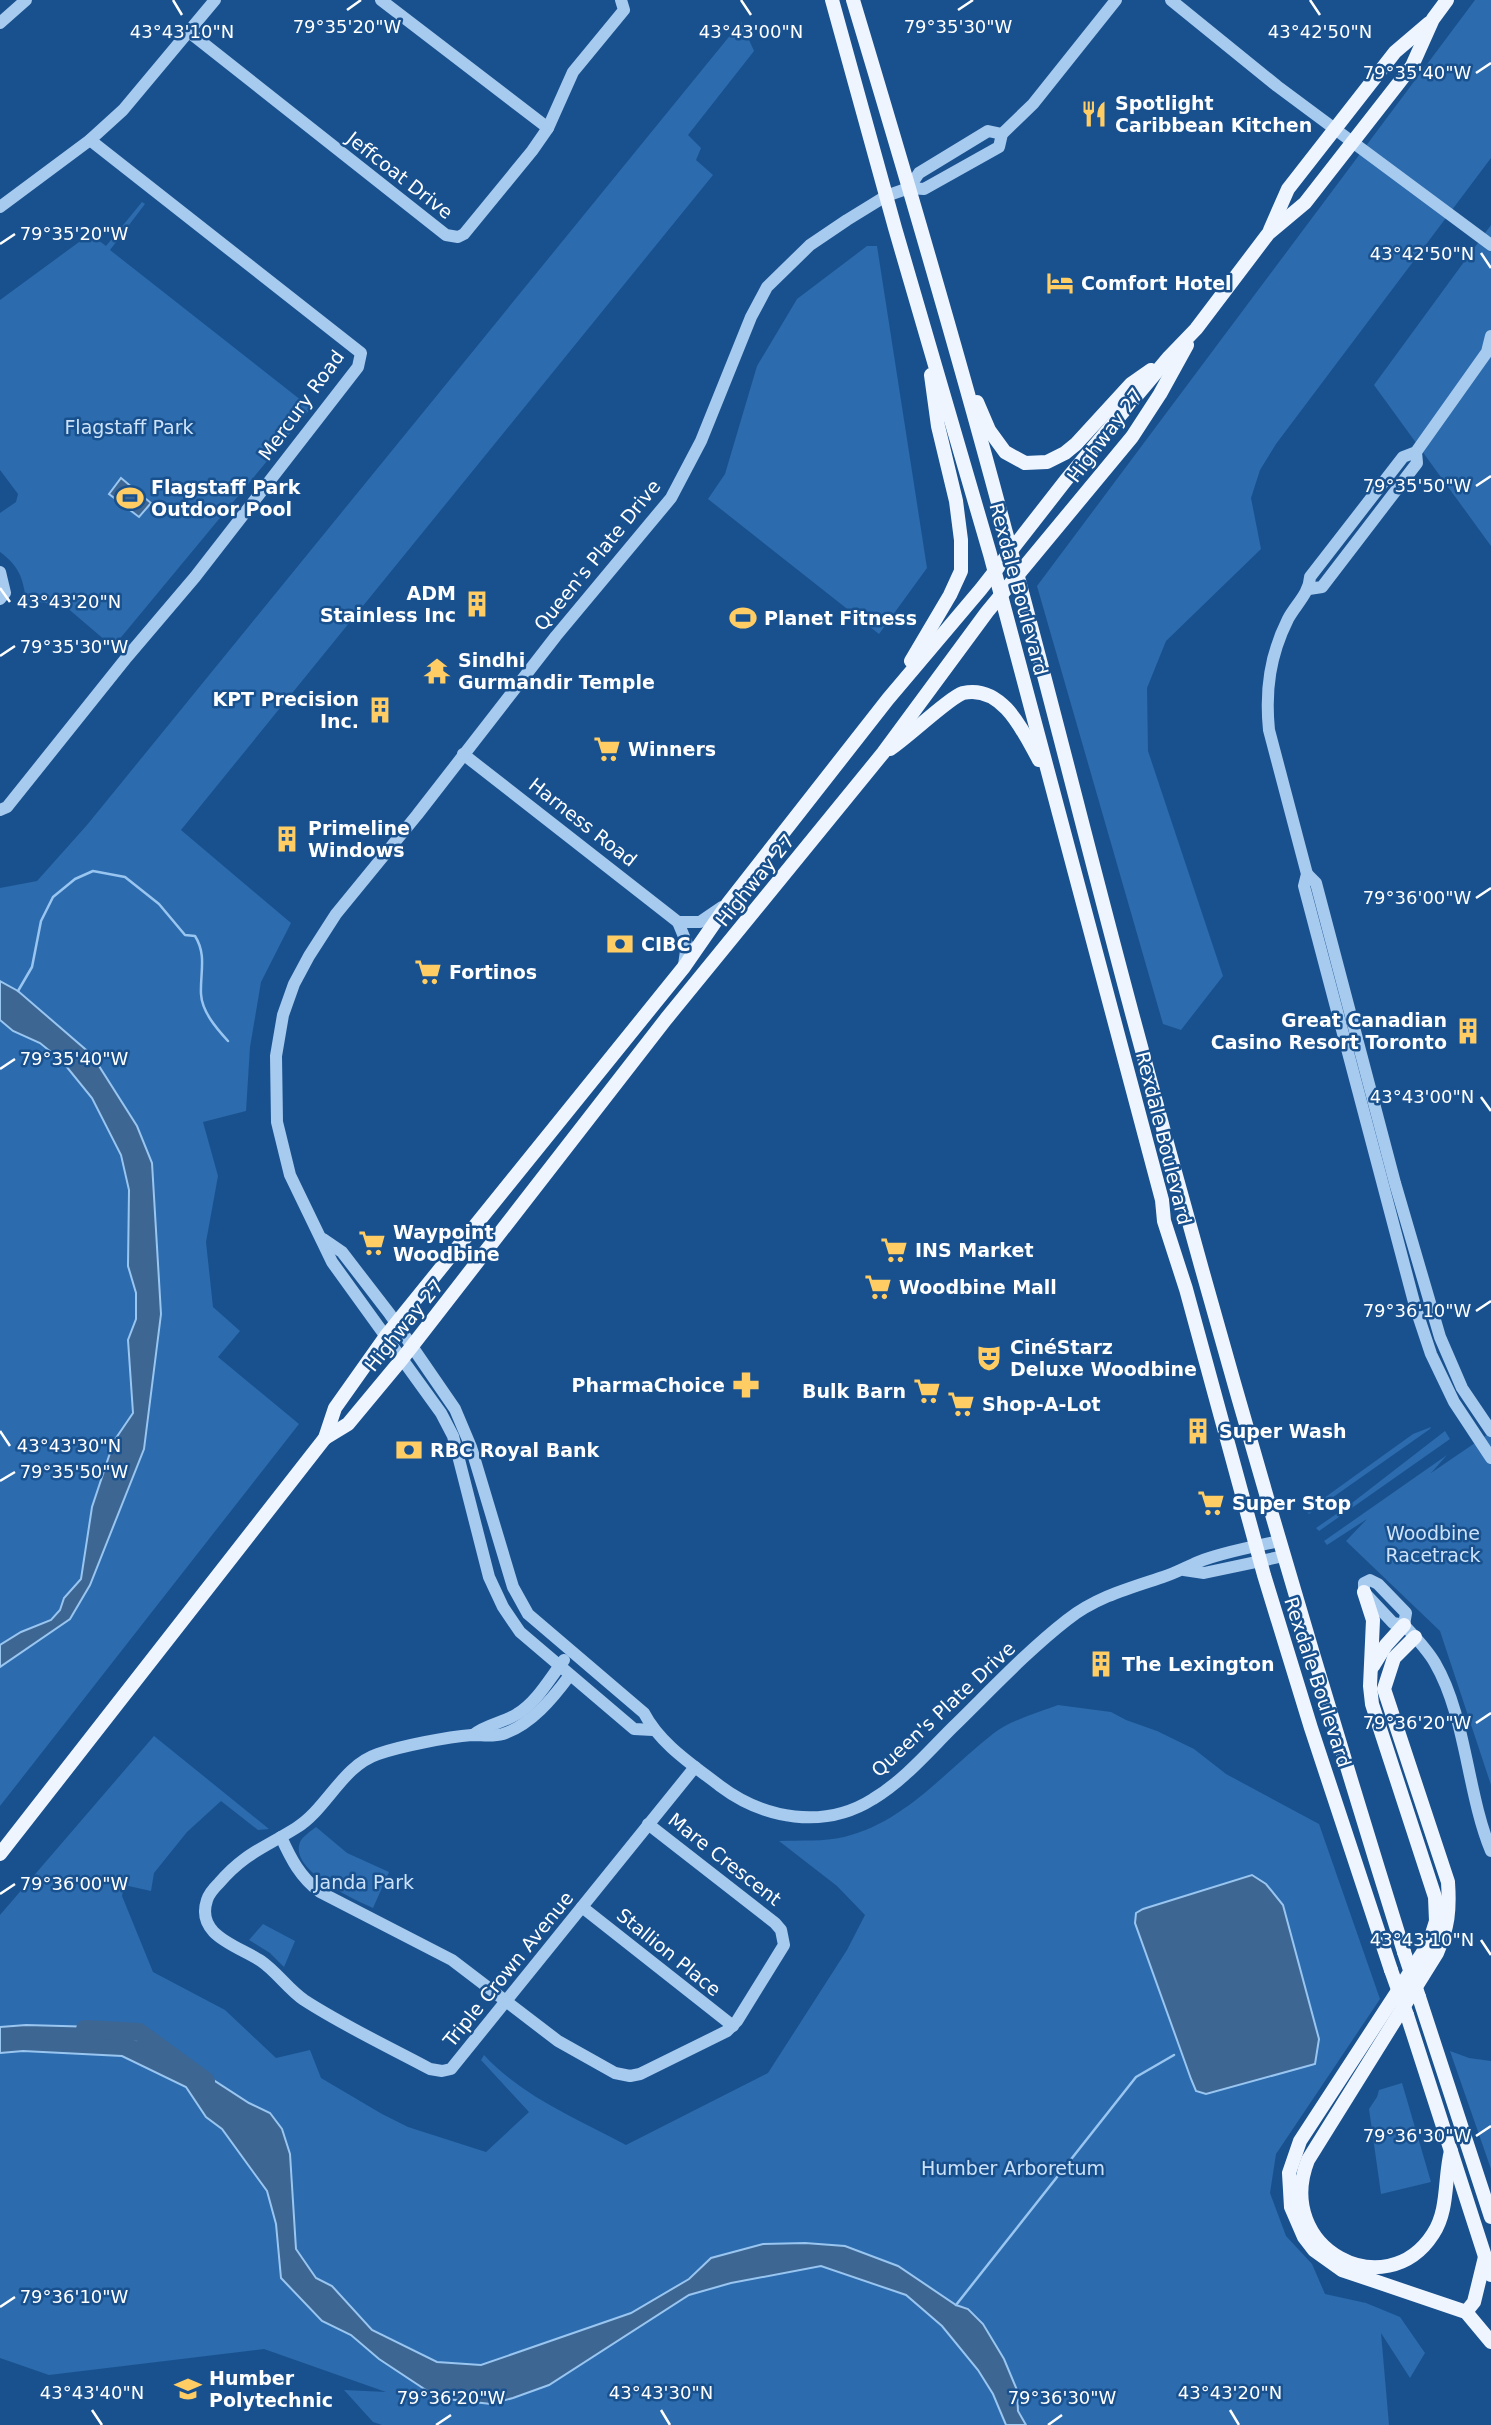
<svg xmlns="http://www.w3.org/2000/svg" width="1491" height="2425" font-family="'DejaVu Sans',sans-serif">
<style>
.green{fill:#2c6bad}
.water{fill:#3e6693;stroke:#99c5f1;stroke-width:2}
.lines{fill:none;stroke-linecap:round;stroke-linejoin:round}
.stream{stroke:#99c5f1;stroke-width:2.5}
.river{stroke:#3e6693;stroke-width:18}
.minor{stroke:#a7caef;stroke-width:12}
.major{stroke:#eef5ff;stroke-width:14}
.major-bridge{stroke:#eef5ff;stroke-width:14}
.ticks{fill:none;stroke:#fff;stroke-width:2.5}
.labels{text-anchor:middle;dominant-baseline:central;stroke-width:5;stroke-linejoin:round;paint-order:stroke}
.poi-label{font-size:19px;font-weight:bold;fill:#fff;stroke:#19518f;text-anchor:start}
.street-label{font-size:19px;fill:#fff;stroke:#19518f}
.park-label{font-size:19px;fill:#cde3fa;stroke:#19518f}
.ticks-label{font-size:18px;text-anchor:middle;fill:#fff;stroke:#19518f;stroke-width:5;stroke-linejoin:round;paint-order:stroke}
</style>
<rect width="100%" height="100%" fill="#19518f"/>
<g class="green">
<polygon points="1475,0 1491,0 1491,158 1276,444 1260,470 1251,498 1261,549 1166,641 1147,688 1148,751 1223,976 1181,1030 1163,1024 1037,586"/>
<polygon points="741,22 754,51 688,135 701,148 696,160 713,175 181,830 291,923 261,982 250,1047 246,1111 203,1122 218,1176 206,1242 213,1307 240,1331 218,1357 299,1424 0,1806 0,888 37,881 87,825"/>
<path d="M 142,202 L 145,204 L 110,250 L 311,408 L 113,647 L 65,606 L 26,600 C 23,578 19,566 0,552 L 0,513 L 16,502 L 18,494 L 0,470 L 0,300 L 90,234 L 106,246 Z"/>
<polygon points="1491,225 1491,546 1374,385"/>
<polygon points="867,246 877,246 927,568 879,634 708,499 725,474 757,366 797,299"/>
<polygon points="1431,1427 1430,1429 1309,1514 1306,1511 1413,1434"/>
<polygon points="1445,1431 1450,1439 1319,1531 1316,1528 1348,1506"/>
<polygon points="1491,1432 1491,1785 1440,1631 1346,1541 1367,1519 1327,1545 1324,1541 1447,1455 1431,1473"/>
<path d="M 1058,1705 L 1111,1712 L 1126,1720 L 1157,1731 L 1194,1749 L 1226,1774 L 1319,1824 L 1380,1999 L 1276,2154 L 1270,2193 L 1286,2236 L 1312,2264 L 1325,2294 L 1366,2303 L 1400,2317 L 1425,2353 L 1410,2378 L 1381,2333 L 1389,2425 L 382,2425 L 373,2422 L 344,2390 L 386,2392 L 264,2349 L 49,2375 L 0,2358 L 0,1915 L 154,1736 L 269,1829 L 258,1830 L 221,1801 L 187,1832 L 154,1873 L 151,1891 L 124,1885 L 122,1896 L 153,1972 L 225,2010 L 276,2058 L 310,2050 L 321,2078 L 382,2114 L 408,2127 L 486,2152 L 529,2112 L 481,2060 L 484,2055 C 523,2097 576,2118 626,2145 L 768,2073 L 847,1950 L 865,1915 L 837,1886 L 779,1841 C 800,1840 824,1842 844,1837 C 906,1822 946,1770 994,1733 C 1009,1721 1039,1712 1058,1705 Z"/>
<path d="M 316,1827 L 347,1853 L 389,1872 L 373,1908 C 354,1899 289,1871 300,1842 C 303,1836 310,1832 316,1827 Z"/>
<polygon points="263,1924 295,1941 284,1967 270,1953 249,1940"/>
<polygon points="1450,2051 1469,2058 1491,2061 1491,2169"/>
<polygon points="1402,2083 1431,2182 1381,2194 1369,2109 1377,2097 1379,2090"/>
</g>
<g class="water">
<polygon points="121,478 151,503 139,517 109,494"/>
<polygon points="0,981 18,991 92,1055 137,1126 152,1163 161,1314 144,1449 90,1585 70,1619 0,1667 0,1645 21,1632 51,1620 60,1610 64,1598 81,1579 92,1507 114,1441 133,1413 128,1340 136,1319 136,1293 128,1266 129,1190 121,1155 92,1098 62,1061 40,1043 13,1031 0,1020"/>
<polygon points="1252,1875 1266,1884 1283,1905 1319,2039 1315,2064 1206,2094 1196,2091 1191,2079 1135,1923 1136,1913 1143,1909"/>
<polygon points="26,2025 98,2027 166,2050 186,2066 204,2074 249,2103 270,2113 282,2129 290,2154 296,2249 316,2278 332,2286 372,2330 437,2362 481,2365 631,2313 689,2279 711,2258 763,2244 805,2243 845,2246 898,2266 956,2305 968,2309 983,2324 1004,2359 1017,2390 1018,2411 1026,2425 1006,2425 993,2394 978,2370 942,2326 906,2295 821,2266 731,2283 689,2295 549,2385 513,2398 491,2404 438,2398 379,2359 351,2335 322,2321 281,2278 276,2224 267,2191 222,2129 206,2117 186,2087 122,2056 23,2051 0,2053 0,2027"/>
</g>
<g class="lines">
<g class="stream">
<path d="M 18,991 L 32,967 L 41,921 L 53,897 L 75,879 L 93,871 L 125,877 L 159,904 L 185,935 L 195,936 C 207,955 200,973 201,994 C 202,1012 217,1029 228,1041"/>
<polyline points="956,2305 1136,2077 1174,2055"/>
</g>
<polyline class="river" points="85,2029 139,2032 206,2081"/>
<g class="minor">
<polyline points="381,0 548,128"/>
<polyline points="1171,0 1277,86 1491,245"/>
<polyline points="0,23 26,0"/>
<polyline points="189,32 446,235 458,237 464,234 532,151 548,128 573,72 624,10 621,0"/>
<polyline points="909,188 919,173 988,131 1002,134"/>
<polyline points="0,207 90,140 123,110 215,0"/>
<path d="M 1491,336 L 1487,352 L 1416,452 L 1403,457 L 1310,577 C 1309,594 1296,604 1288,619 C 1270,655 1265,690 1269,730 L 1307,874 L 1304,886 L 1415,1306 L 1431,1354 L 1454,1402 L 1491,1458"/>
<polyline points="0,572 5,593 0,599"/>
<polyline points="1309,589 1322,587 1417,463 1416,452"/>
<polyline points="463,754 678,922 700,922 722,907"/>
<polyline points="0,810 7,807 127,657 195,577 358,367 361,353 90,140"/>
<polyline points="1307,874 1316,883 1395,1183 1440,1337 1462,1388 1491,1431"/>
<polyline points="678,922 687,944 684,965"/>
<path d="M 323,1239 L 342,1252 L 389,1313 L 455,1409 L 471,1447 L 513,1587 L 528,1614 L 644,1713 C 660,1744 693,1765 720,1786 C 764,1819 824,1830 873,1799 C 903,1781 927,1753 952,1728 C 989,1692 1026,1652 1067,1620 C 1096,1597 1130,1588 1163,1577 C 1176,1573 1186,1567 1198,1562 C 1223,1552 1253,1547 1280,1541"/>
<polyline points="1184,1570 1204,1573 1284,1556"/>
<path d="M 1404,1625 L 1406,1613 L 1378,1584 L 1370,1580 L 1364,1583 L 1364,1592 L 1393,1623 L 1404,1625 C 1415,1637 1427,1649 1435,1663 C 1466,1716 1467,1793 1491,1851"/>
<path d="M 570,1675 C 553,1698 531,1725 503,1734 C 492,1737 483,1735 472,1735 C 447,1737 401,1746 378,1754 C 342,1766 327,1809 296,1828 C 264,1848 245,1853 219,1883 C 214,1888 209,1893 207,1900 C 195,1936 239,1946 261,1961 C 277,1972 288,1989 304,2000 C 344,2026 389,2047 430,2069 L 442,2071 L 451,2069 L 695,1767"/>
<polyline points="653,1730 634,1729 520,1632 503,1607 489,1577 453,1436 441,1413 332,1262 290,1175 277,1122 276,1056 283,1015 294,984 309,956 336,914 417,815 556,636 671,498 701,441 751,317 767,287 810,245 847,220 886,196 909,188 924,189 999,147 1002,134 1033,104 1116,0"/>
<path d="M 473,1735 C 486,1724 503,1723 517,1714 C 537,1702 550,1678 564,1660"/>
<path d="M 281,1837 C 291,1859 300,1877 320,1892 L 452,1960 L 558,2041 L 615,2073 L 630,2076 L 640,2074 L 727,2031 L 737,2021 L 784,1945 L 781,1930 L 775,1923 L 648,1824"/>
<polyline points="582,1907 733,2026"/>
</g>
<g class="major">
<polyline points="832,0 895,228 990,554 1162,1200 1164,1221 1186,1289 1264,1575 1311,1728 1391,1970"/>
<path d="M 853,0 C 906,176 958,352 1005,529 C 1048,686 1087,845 1129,1002 C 1214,1321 1306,1638 1404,1952"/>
<polyline points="1270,230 1288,189 1395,52 1429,23"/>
<polyline points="977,402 989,430 1005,452 1025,463 1047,462 1065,453 1076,444 1131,384 1151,370"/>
<polyline points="911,661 950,595 961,571 961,540 956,501 938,426 931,375"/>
<path d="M 890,749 C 907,738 950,697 963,693 C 1003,684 1024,733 1039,760"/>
<polyline points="325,1438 348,1424 402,1359 666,1019 883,753 987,612 1132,437 1160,394 1187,345"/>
<polyline points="1364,1592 1373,1620 1370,1686 1372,1704 1435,1897 1436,1921 1429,1943 1300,2141 1289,2173 1291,2207 1304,2237 1314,2250 1342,2270 1466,2312 1491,2342"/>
<path d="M 1415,1637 L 1394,1658 L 1384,1689 L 1448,1882 C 1450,1911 1448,1927 1437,1953 L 1308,2160 C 1273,2249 1386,2307 1433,2234 C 1449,2210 1444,2178 1451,2151"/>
<polyline points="1373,1666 1386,1645 1404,1625"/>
<polyline points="0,1854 325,1438 335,1408 386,1336 684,967 729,902 888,699 981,589 1066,480 1169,357 1196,329 1268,234 1305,203 1412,66 1433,19 1447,0"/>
<polyline points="1419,1997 1491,2217"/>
<polyline points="1407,2015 1491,2275"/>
<polyline points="1466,2312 1474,2302 1485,2257"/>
</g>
<g class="major-bridge">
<polyline points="1404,1952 1419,1997"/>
<polyline points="1391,1970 1407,2015"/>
</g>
</g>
<path class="ticks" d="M 173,0 L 182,15M 741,0 L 751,15M 1310,0 L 1320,15M 347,10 L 361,0M 958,10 L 973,0M 1476,73 L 1491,63M 0,244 L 15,234M 1481,253 L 1491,268M 1476,486 L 1491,476M 0,588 L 10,602M 0,656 L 15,646M 1476,898 L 1491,888M 0,1069 L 15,1059M 1481,1097 L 1491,1111M 1476,1311 L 1491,1301M 0,1431 L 10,1446M 0,1481 L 15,1472M 1476,1723 L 1491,1713M 0,1894 L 15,1884M 1481,1940 L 1491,1955M 1476,2136 L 1491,2126M 0,2307 L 15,2297M 92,2410 L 102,2425M 661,2410 L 670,2425M 1230,2410 L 1239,2425M 436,2425 L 451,2415M 1048,2425 L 1062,2415"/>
<defs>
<g id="restaurant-bare" transform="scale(2.1)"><path d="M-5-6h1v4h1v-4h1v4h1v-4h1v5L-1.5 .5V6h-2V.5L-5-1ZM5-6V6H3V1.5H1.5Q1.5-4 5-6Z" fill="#ffcd64" stroke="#19518f" stroke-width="2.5" paint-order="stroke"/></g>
<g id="hotel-bare" transform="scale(2.1)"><path d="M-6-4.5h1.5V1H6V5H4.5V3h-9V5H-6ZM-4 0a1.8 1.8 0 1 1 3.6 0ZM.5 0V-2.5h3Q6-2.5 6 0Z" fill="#ffcd64" stroke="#19518f" stroke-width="2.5" paint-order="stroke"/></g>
<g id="stadium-bare" transform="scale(2.1)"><path d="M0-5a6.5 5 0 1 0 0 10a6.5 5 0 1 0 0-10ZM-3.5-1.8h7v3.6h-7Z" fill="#ffcd64" stroke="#19518f" stroke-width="2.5" paint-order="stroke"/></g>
<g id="building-bare" transform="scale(2.1)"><path d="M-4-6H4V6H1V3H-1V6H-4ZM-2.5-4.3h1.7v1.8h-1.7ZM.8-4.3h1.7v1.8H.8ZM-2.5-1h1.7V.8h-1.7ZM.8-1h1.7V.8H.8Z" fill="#ffcd64" stroke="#19518f" stroke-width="2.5" paint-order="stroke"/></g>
<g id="temple-bare" transform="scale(2.1)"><path d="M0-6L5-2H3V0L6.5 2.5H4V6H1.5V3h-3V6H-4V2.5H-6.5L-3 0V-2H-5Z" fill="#ffcd64" stroke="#19518f" stroke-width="2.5" paint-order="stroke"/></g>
<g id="supermarket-bare" transform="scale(2.1)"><path d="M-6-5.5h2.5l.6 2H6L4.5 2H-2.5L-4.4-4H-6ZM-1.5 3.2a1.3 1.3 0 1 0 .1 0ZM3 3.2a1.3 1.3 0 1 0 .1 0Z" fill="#ffcd64" stroke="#19518f" stroke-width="2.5" paint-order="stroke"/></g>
<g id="bank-bare" transform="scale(2.1)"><path d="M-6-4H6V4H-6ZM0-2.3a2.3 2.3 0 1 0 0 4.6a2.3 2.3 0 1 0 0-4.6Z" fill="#ffcd64" stroke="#19518f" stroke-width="2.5" paint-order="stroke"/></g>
<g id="theatre-bare" transform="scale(2.1)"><path d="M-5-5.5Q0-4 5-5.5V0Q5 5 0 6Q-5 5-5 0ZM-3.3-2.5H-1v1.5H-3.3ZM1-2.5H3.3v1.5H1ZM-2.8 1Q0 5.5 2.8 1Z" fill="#ffcd64" stroke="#19518f" stroke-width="2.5" paint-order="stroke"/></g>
<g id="pharmacy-bare" transform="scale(2.1)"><path d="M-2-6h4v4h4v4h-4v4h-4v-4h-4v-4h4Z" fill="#ffcd64" stroke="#19518f" stroke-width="2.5" paint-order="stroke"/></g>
<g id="university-bare" transform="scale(2.1)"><path d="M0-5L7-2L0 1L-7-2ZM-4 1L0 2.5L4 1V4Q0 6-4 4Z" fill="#ffcd64" stroke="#19518f" stroke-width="2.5" paint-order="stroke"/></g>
</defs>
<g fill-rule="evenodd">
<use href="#restaurant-bare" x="1094" y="114"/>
<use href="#hotel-bare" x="1060" y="283"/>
<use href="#stadium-bare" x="130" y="498"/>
<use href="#building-bare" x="477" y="604"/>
<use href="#stadium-bare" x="743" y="618"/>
<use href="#temple-bare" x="437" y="671"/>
<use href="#building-bare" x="380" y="710"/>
<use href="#supermarket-bare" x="607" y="749"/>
<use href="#building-bare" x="287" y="839"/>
<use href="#bank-bare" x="620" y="944"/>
<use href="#supermarket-bare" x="428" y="972"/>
<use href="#building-bare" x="1468" y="1031"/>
<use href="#supermarket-bare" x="372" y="1243"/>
<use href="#supermarket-bare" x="894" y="1250"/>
<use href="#supermarket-bare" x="878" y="1287"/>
<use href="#theatre-bare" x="989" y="1358"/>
<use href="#pharmacy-bare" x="746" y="1385"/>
<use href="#supermarket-bare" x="927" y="1391"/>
<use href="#supermarket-bare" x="961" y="1404"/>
<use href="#building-bare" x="1198" y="1431"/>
<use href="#bank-bare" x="409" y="1450"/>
<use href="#supermarket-bare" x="1211" y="1503"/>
<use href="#building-bare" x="1101" y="1664"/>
<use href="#university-bare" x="188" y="2389"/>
</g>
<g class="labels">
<g class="poi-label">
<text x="1115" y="103">Spotlight<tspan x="1115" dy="22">Caribbean Kitchen</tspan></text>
<text x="1081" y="283">Comfort Hotel</text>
<text x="151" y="487">Flagstaff Park<tspan x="151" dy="22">Outdoor Pool</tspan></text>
<text x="456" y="593" text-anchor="end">ADM<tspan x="456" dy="22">Stainless Inc</tspan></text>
<text x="764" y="618">Planet Fitness</text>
<text x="458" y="660">Sindhi<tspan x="458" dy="22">Gurmandir Temple</tspan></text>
<text x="359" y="699" text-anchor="end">KPT Precision<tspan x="359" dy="22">Inc.</tspan></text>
<text x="628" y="749">Winners</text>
<text x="308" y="828">Primeline<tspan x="308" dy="22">Windows</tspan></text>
<text x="641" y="944">CIBC</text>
<text x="449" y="972">Fortinos</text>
<text x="1447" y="1020" text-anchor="end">Great Canadian<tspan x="1447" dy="22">Casino Resort Toronto</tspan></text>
<text x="393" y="1232">Waypoint<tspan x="393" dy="22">Woodbine</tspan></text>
<text x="915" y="1250">INS Market</text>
<text x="899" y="1287">Woodbine Mall</text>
<text x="1010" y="1347">CinéStarz<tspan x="1010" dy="22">Deluxe Woodbine</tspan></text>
<text x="725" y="1385" text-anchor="end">PharmaChoice</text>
<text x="906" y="1391" text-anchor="end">Bulk Barn</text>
<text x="982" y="1404">Shop-A-Lot</text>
<text x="1219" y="1431">Super Wash</text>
<text x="430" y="1450">RBC Royal Bank</text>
<text x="1232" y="1503">Super Stop</text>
<text x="1122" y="1664">The Lexington</text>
<text x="209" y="2378">Humber<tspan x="209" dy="22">Polytechnic</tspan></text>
</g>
<g class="street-label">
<text transform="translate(400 175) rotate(38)">Jeffcoat Drive</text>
<text transform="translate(301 405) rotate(-54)">Mercury Road</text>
<text transform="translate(1105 435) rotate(-53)">Highway 27</text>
<text transform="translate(597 555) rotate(-51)">Queen's Plate Drive</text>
<text transform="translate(1019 589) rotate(75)">Rexdale Boulevard</text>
<text transform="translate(583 822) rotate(38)">Harness Road</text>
<text transform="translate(755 880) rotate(-51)">Highway 27</text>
<text transform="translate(1164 1138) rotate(76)">Rexdale Boulevard</text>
<text transform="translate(404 1325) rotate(-51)">Highway 27</text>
<text transform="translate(1318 1682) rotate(72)">Rexdale Boulevard</text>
<text transform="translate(943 1709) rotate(-43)">Queen's Plate Drive</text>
<text transform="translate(725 1859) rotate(38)">Mare Crescent</text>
<text transform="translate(669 1952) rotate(39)">Stallion Place</text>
<text transform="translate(508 1969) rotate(-51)">Triple Crown Avenue</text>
</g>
<g class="park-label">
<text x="129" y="427">Flagstaff Park</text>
<text x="1433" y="1533">Woodbine<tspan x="1433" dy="22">Racetrack</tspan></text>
<text x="364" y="1882">Janda Park</text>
<text x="1013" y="2168">Humber Arboretum</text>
</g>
</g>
<g class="ticks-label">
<text x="347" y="33">79°35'20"W</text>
<text x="958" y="33">79°35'30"W</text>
<text x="182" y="38">43°43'10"N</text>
<text x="751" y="38">43°43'00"N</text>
<text x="1320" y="38">43°42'50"N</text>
<text x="1417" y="79">79°35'40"W</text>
<text x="74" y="240">79°35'20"W</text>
<text x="1422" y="260">43°42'50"N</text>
<text x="1417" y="492">79°35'50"W</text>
<text x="69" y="608">43°43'20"N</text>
<text x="74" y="653">79°35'30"W</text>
<text x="1417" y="904">79°36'00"W</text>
<text x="74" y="1065">79°35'40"W</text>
<text x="1422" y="1103">43°43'00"N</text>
<text x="1417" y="1317">79°36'10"W</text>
<text x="69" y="1452">43°43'30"N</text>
<text x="74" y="1478">79°35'50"W</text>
<text x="1417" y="1729">79°36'20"W</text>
<text x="74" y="1890">79°36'00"W</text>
<text x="1422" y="1946">43°43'10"N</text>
<text x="1417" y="2142">79°36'30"W</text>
<text x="74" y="2303">79°36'10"W</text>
<text x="92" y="2399">43°43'40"N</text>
<text x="661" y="2399">43°43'30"N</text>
<text x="1230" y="2399">43°43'20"N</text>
<text x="451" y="2404">79°36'20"W</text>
<text x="1062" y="2404">79°36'30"W</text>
</g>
</svg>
